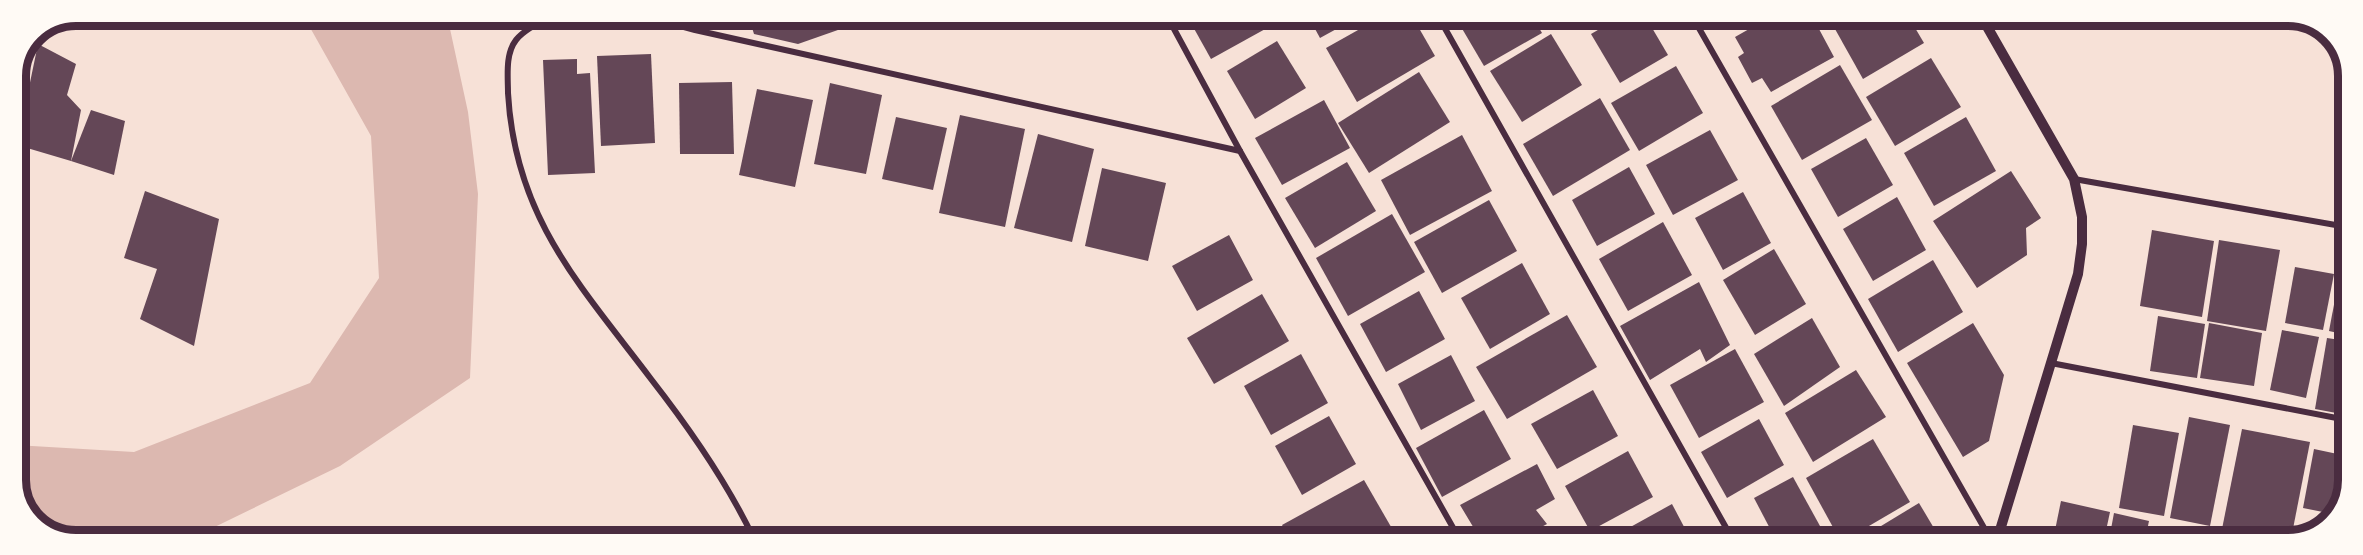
<svg xmlns="http://www.w3.org/2000/svg" width="2363" height="555" font-family="Inter,sans-serif">
<style>
.water{fill:#dcb8b0}
.building{fill:#644757}
.lines{fill:none;stroke-linecap:round;stroke-linejoin:round}
.minor{stroke:#4a2c40;stroke-width:6}
.tertiary{stroke:#4a2c40;stroke-width:10}
.rim{fill:none;stroke:#4a2c40;stroke-width:8}
</style>
<rect width="100%" height="100%" fill="#f7e1d7"/>
<polygon class="water" points="303,15 447,15 468,112 478,194 470,378 340,466 190,539 64,539 30,519 15,487 15,445 134,452 310,383 379,278 371,136"/>
<g class="building">
<polygon points="748,15 852,15 855,24 798,44 754,34"/>
<polygon points="1187,16 1274,16 1278,22 1211,59"/>
<polygon points="1308,16 1360,16 1320,38"/>
<polygon points="1383,16 1412,16 1435,56 1357,102 1326,48"/>
<polygon points="1464,16 1532,16 1542,33 1484,66 1457,20"/>
<polygon points="1622,16 1645,16 1668,55 1620,83 1591,34"/>
<polygon points="1721,16 1745,16 1726,26"/>
<polygon points="1772,16 1812,16 1834,57 1771,92 1762,78 1752,83 1738,57 1744,53 1735,37"/>
<polygon points="1820,16 1841,16 1825,25"/>
<polygon points="1858,16 1908,16 1924,43 1863,79 1835,29"/>
<polygon points="1551,34 1582,85 1522,122 1490,71"/>
<polygon points="1277,41 1306,88 1255,119 1227,71"/>
<polygon points="38,44 76,64 67,95 81,110 71,161 17,145"/>
<polygon points="651,54 655,143 601,146 597,56"/>
<polygon points="1931,58 1961,107 1895,146 1866,97"/>
<polygon points="577,59 577,74 590,73 595,173 548,175 543,60"/>
<polygon points="1840,65 1872,120 1802,160 1771,106"/>
<polygon points="1676,66 1703,113 1639,151 1611,103"/>
<polygon points="1419,72 1450,122 1369,173 1338,123"/>
<polygon points="732,82 734,154 680,154 679,83"/>
<polygon points="830,83 882,95 866,174 814,164"/>
<polygon points="757,89 813,100 795,187 739,175"/>
<polygon points="1600,98 1630,150 1553,196 1523,144"/>
<polygon points="1324,100 1350,148 1282,185 1255,138"/>
<polygon points="91,110 125,121 114,175 71,161"/>
<polygon points="960,115 1025,129 1005,227 939,213"/>
<polygon points="896,117 947,128 933,190 882,179"/>
<polygon points="1966,117 1996,171 1934,206 1904,153"/>
<polygon points="1710,130 1738,180 1673,215 1646,165"/>
<polygon points="1038,134 1094,149 1072,242 1014,228"/>
<polygon points="1462,135 1492,191 1410,235 1381,180"/>
<polygon points="1866,138 1893,185 1838,217 1811,169"/>
<polygon points="1347,162 1376,211 1315,248 1285,198"/>
<polygon points="1629,167 1655,214 1597,246 1572,200"/>
<polygon points="1102,168 1166,183 1148,261 1085,246"/>
<polygon points="2011,171 2041,218 2026,228 2027,255 1977,288 1933,221"/>
<polygon points="145,191 219,219 194,346 140,319 157,269 124,258"/>
<polygon points="1743,192 1771,243 1723,270 1695,218"/>
<polygon points="1897,197 1926,250 1873,281 1843,229"/>
<polygon points="1489,200 1517,251 1442,293 1414,242"/>
<polygon points="1392,214 1425,272 1348,316 1316,258"/>
<polygon points="1663,222 1692,275 1628,311 1599,259"/>
<polygon points="2152,230 2214,241 2202,317 2140,306"/>
<polygon points="1229,235 1253,280 1197,311 1172,266"/>
<polygon points="2219,240 2280,250 2266,331 2207,321"/>
<polygon points="1774,249 1806,304 1755,335 1723,280"/>
<polygon points="2343,257 2347,258 2347,335 2329,331"/>
<polygon points="1933,260 1963,312 1898,352 1868,299"/>
<polygon points="1522,263 1550,314 1490,349 1461,298"/>
<polygon points="2295,267 2334,274 2323,330 2285,323"/>
<polygon points="1699,282 1730,345 1706,362 1700,349 1650,380 1620,326"/>
<polygon points="1419,291 1445,339 1386,372 1360,324"/>
<polygon points="1262,294 1289,341 1214,384 1187,338"/>
<polygon points="1567,315 1597,367 1507,419 1476,367"/>
<polygon points="2158,316 2205,324 2197,378 2150,371"/>
<polygon points="1812,318 1840,367 1784,406 1754,354"/>
<polygon points="1973,323 2004,375 1989,441 1963,457 1907,363"/>
<polygon points="2209,323 2262,333 2254,386 2200,378"/>
<polygon points="2282,330 2319,337 2306,398 2270,390"/>
<polygon points="2327,338 2347,341 2347,415 2315,409"/>
<polygon points="1735,349 1764,402 1699,438 1670,385"/>
<polygon points="1301,354 1328,403 1271,435 1244,386"/>
<polygon points="1451,355 1475,401 1421,430 1398,384"/>
<polygon points="1856,370 1886,417 1813,462 1785,413"/>
<polygon points="1593,390 1618,436 1557,469 1531,424"/>
<polygon points="1484,410 1511,459 1442,497 1416,448"/>
<polygon points="1329,416 1356,464 1302,495 1275,446"/>
<polygon points="2189,417 2230,425 2210,526 2170,518"/>
<polygon points="1759,419 1784,465 1727,498 1701,452"/>
<polygon points="2133,425 2179,433 2164,516 2119,508"/>
<polygon points="2242,429 2310,442 2291,539 2280,540 2222,529"/>
<polygon points="1873,439 1910,502 1845,540 1840,540 1806,478"/>
<polygon points="2314,449 2347,456 2347,491 2333,514 2303,508"/>
<polygon points="1628,451 1653,497 1590,531 1565,486"/>
<polygon points="1537,464 1555,499 1536,510 1547,524 1517,540 1481,540 1460,505"/>
<polygon points="1793,477 1820,526 1796,540 1776,540 1754,498"/>
<polygon points="1364,480 1394,532 1381,539 1290,539 1282,525"/>
<polygon points="2061,501 2110,512 2104,540 2053,540"/>
<polygon points="1919,503 1941,540 1858,540"/>
<polygon points="1672,504 1691,540 1607,540"/>
<polygon points="2114,513 2149,521 2145,540 2109,540"/>
<polygon points="2150,530 2195,539 2194,540 2148,540"/>
<polygon points="1561,531 1565,540 1546,540"/>
<polygon points="2220,532 2253,539 2253,540 2219,540"/>
</g>
<g class="lines">
<g class="minor">
<path d="M 554,15 C 541,22 525,29 516,40 C 505,54 508,77 508,93 C 515,218 580,285 651,379 C 690,429 727,482 754,539"/>
<polyline points="640,15 695,30 1240,151"/>
<polyline points="1167,16 1240,151 1460,540"/>
<polyline points="1438,16 1733,540"/>
<polyline points="1692,16 1991,540"/>
<polyline points="2074,179 2347,227"/>
<polyline points="2051,363 2347,420"/>
</g>
<polyline class="tertiary" points="1981,16 2074,179 2082,217 2082,244 2078,274 1997,540"/>
</g>
<path d="M0 0H2363V555H0ZM76 26H2288A50 50 0 0 1 2338 76V480A50 50 0 0 1 2288 530H76A50 50 0 0 1 26 480V76A50 50 0 0 1 76 26Z" fill="#fffaf5" fill-rule="evenodd"/>
<path class="rim" d="M76 26H2288A50 50 0 0 1 2338 76V480A50 50 0 0 1 2288 530H76A50 50 0 0 1 26 480V76A50 50 0 0 1 76 26Z"/>
</svg>
